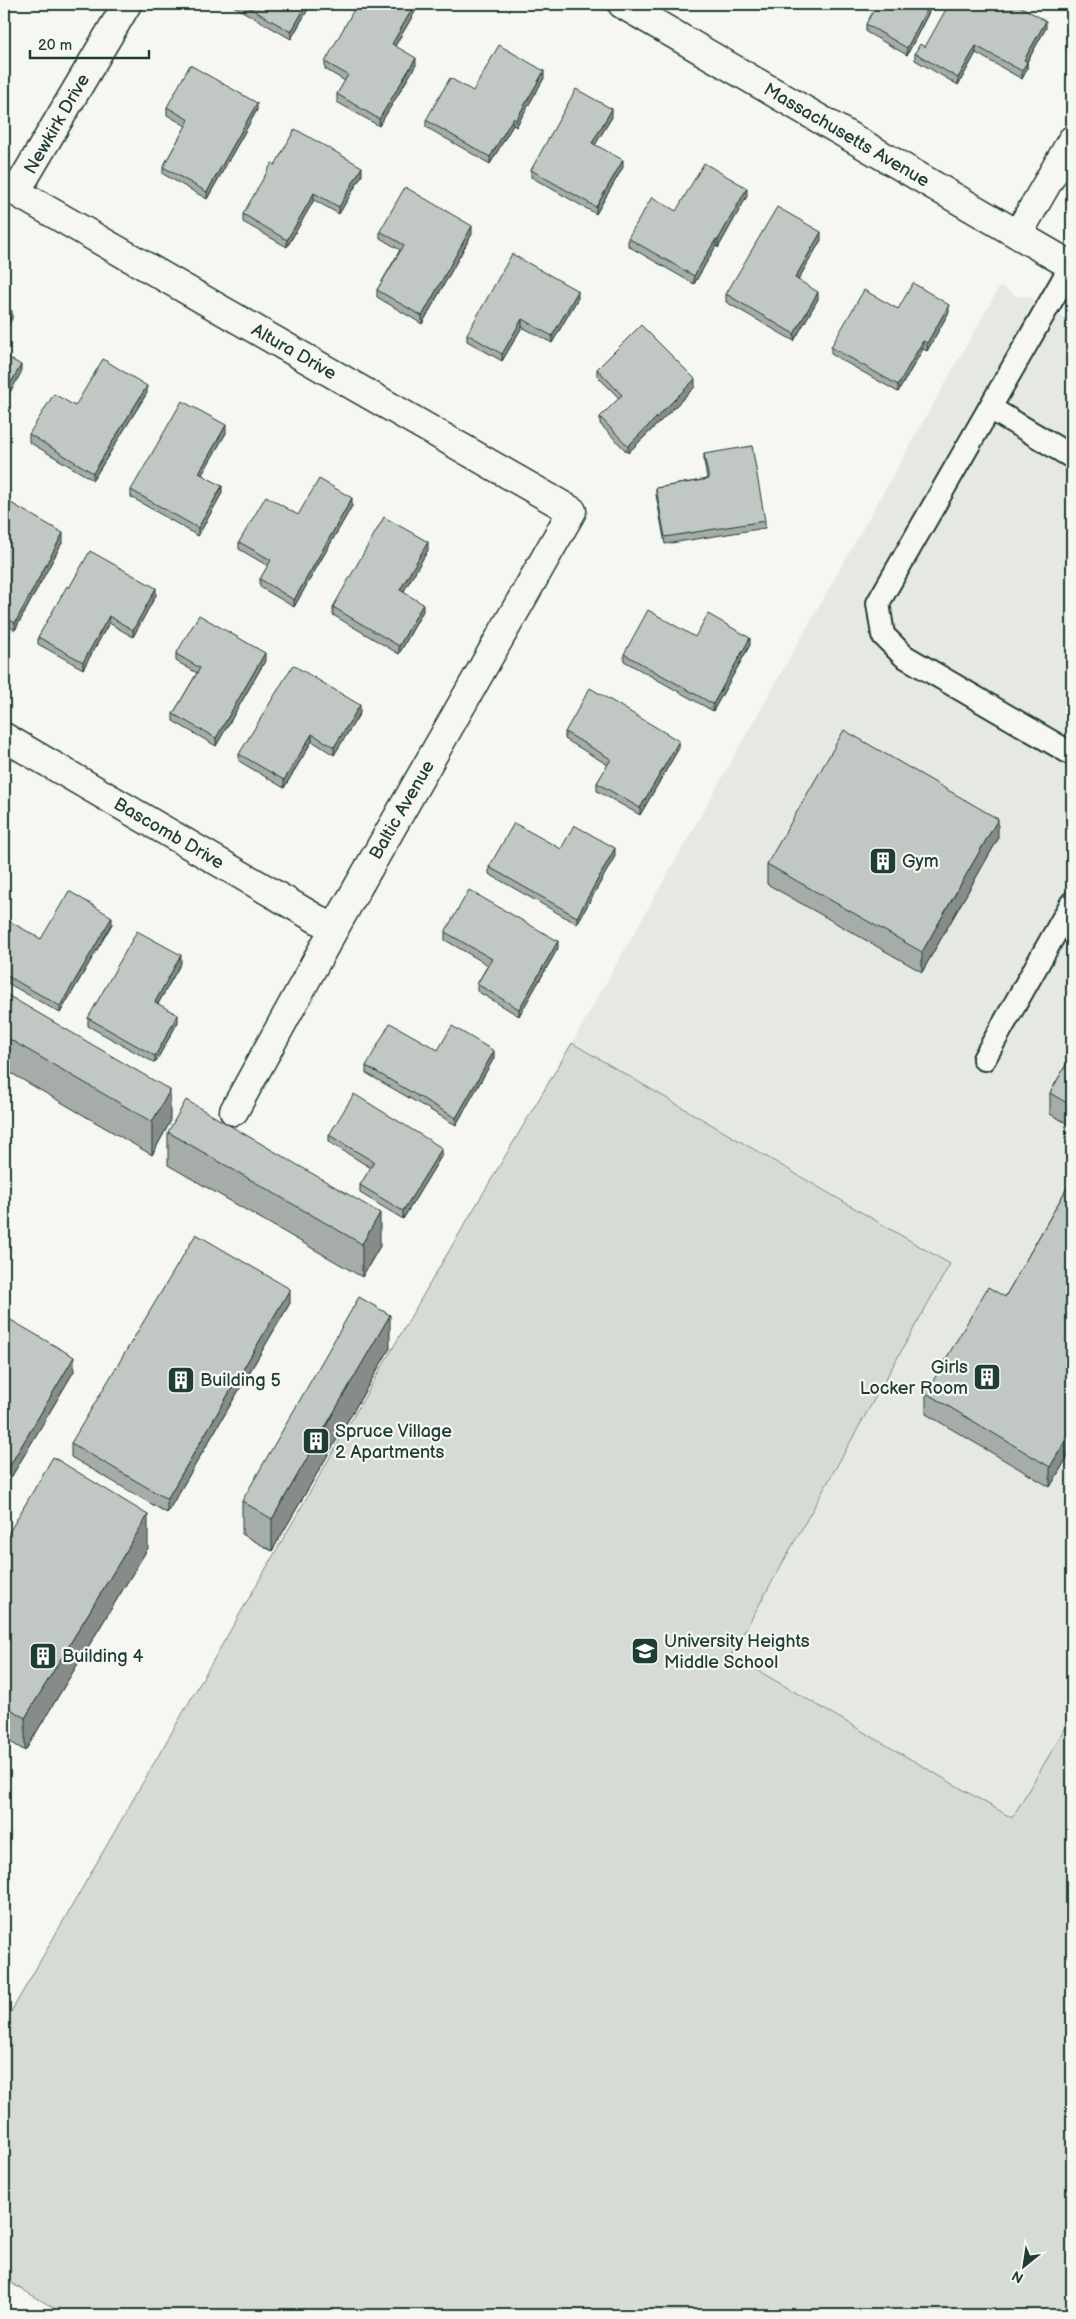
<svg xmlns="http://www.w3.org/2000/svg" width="1076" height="2319" font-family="'Balsamiq Sans',sans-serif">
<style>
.built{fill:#e6e8e4}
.green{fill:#d6dbd6;stroke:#7a8c85}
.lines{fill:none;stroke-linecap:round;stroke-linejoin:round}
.service-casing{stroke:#1f3d34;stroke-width:26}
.minor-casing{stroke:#1f3d34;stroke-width:31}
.service{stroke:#f6f6f2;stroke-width:22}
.minor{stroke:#f6f6f2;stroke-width:28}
.wall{fill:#a6aca8;stroke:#1f3d34}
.shaded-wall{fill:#878c88;stroke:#1f3d34}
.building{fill:#c1c8c3;stroke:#1f3d34}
.labels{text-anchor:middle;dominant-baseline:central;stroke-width:4.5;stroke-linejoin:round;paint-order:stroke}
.street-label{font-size:18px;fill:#1f3d34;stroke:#f6f6f2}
.poi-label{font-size:18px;fill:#1f3d34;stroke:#f6f6f2;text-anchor:start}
</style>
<rect width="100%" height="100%" fill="#f6f6f2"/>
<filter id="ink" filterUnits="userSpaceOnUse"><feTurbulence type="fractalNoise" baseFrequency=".02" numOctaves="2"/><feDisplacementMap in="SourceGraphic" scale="10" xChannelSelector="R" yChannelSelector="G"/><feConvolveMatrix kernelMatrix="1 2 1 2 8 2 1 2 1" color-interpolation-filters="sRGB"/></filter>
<g filter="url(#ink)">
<polygon class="built" points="1000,286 1019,297 1027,296 1072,322 1072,2315 66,2315 4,2279 4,2024 433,1278 572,1043"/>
<polygon class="green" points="572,1043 950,1264 731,1655 1012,1818 1072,1717 1072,2315 66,2315 4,2279 4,2024 433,1278"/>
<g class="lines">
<g class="service-casing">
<g id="service">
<polyline points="1071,266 878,603 883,635 904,656 1072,754"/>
<polyline points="990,408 1072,457"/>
<polyline points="984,1059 1072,903"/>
</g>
</g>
<g class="minor-casing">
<g id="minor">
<path id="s1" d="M 127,4 L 16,192 L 572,511 L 334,929 L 234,1111"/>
<path id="s2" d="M 622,4 L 1072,266"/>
<polyline points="1018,234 1072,140"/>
<path id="s3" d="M 4,737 L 334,929"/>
</g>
</g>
<use href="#service" class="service"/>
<use href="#minor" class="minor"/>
</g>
<g class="wall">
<polygon points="230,4 311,4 291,39"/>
<polygon points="419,4 419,5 395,46 416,65 379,126 337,102 337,94 345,81 325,69 325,62"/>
<polygon points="929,12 907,55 866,32 866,24"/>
<polygon points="1046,28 1027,62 1027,69 1022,79 976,53 958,85 915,60 915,53 925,47"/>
<polygon points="544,78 516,127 513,125 490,164 426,127 426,120 473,91"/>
<polygon points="167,107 257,110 207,199 163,174 163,167 186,126 167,115"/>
<polygon points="612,117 595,145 623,167 596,214 531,177 531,170"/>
<polygon points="362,175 339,214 314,200 287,247 243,222 243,214"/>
<polygon points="747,196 718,248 716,246 694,284 628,246 628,238 676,211"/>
<polygon points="380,231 472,234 422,324 377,297 377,290 400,250 380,238"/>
<polygon points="821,240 798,280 818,299 794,341 726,302 726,294"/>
<polygon points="578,298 552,343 522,327 502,361 467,341 467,334"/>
<polygon points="898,309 949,312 927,351 923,349 898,392 831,354 831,347"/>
<polygon points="597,369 695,387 628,453 600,424 600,417 619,398 597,376"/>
<polygon points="147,393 93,480 29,442 29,434 75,406"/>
<polygon points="226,433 202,474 222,493 198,536 131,497 131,490"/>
<polygon points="704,454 765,521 765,528 665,544 656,495 656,488 707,479 704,461"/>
<polygon points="4,499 63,541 15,630 4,624"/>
<polygon points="352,506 294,607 260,587 260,579 268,566 239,549 239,542 298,515"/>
<polygon points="428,550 403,592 423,611 399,654 333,615 333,607"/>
<polygon points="69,588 156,595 133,637 109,623 83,669 38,644 38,637"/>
<polygon points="695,637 750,645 713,711 624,661 624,654"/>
<polygon points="176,654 265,661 216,746 173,721 173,714 197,673 176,661"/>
<polygon points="360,713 334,755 312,741 284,788 239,761 239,754"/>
<polygon points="565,732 679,748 640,815 597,791 597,783 608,765 565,739"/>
<polygon points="998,839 922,972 767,884 767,864"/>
<polygon points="561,849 615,856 577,924 489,874 489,867"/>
<polygon points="112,924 60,1013 4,981 4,931 41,939"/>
<polygon points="445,932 558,948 519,1016 477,991 477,984 488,965 445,940"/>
<polygon points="181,963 158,1004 178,1022 155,1063 88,1026 88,1018"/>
<polygon points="4,993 170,1122 152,1155 4,1069"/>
<polygon points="438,1050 494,1058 456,1125 366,1073 366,1066"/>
<polygon points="1072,1054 1072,1126 1050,1114 1050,1093"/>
<polygon points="168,1132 380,1246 362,1277 168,1165"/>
<polygon points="329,1135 442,1155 403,1219 360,1193 360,1185 371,1168 329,1142"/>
<polygon points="1072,1179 1072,1449 1050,1487 926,1414 926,1393 1005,1297"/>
<polygon points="290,1303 167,1513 71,1457 71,1443"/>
<polygon points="4,1316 74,1371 6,1486 4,1485"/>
<polygon points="390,1348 272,1551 242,1534 242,1501"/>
<polygon points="4,1541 148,1548 25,1751 4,1738"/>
</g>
<g class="shaded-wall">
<polygon points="307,4 311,4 291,39 291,32"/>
<polygon points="415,4 419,4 419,5 392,51 392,44"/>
<polygon points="929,5 929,12 907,55 907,48"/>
<polygon points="1046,21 1046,28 1024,67 1024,60"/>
<polygon points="976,46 976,53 958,85 958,78"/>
<polygon points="416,58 416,65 379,126 379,119"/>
<polygon points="1027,62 1027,69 1022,79 1022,71"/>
<polygon points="544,71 544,78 516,127 516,120"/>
<polygon points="257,103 257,110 207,199 207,192"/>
<polygon points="612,109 612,117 592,150 592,143"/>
<polygon points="513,118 513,125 490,164 490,157"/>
<polygon points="623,160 623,167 596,214 596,207"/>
<polygon points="362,167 362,175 339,214 339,207"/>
<polygon points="747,188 747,196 718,248 718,240"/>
<polygon points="314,193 314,200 287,247 287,240"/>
<polygon points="472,226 472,234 422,324 422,316"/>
<polygon points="821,232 821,240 795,285 795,278"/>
<polygon points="716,239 716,246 694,284 694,276"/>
<polygon points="578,291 578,298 552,343 552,336"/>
<polygon points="818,292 818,299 794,341 794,334"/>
<polygon points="949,305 949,312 927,351 927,343"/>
<polygon points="12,311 12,319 4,332 4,325"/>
<polygon points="522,319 522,327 502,361 502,354"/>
<polygon points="923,341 923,349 898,392 898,385"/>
<polygon points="21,365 21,373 4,403 4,395"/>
<polygon points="695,379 695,387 628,453 628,446"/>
<polygon points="147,386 147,393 93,480 93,473"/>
<polygon points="226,425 226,433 199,480 199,473"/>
<polygon points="222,486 222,493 198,536 198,528"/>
<polygon points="352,498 352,506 294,607 294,600"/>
<polygon points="63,533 63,541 15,630 15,623"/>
<polygon points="428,542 428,550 400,598 400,590"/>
<polygon points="156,588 156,595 133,637 133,630"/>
<polygon points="423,604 423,611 399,654 399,646"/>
<polygon points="109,616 109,623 83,669 83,662"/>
<polygon points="750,638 750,645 713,711 713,704"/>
<polygon points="265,653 265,661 216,746 216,738"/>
<polygon points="360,705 360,713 334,755 334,747"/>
<polygon points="312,734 312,741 284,788 284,780"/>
<polygon points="679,741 679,748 640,815 640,808"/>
<polygon points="998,819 998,839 922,972 922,952"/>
<polygon points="615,848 615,856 577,924 577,917"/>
<polygon points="112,917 112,924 60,1013 60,1006"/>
<polygon points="558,941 558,948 519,1016 519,1009"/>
<polygon points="181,955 181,963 155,1009 155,1002"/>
<polygon points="178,1015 178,1022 155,1063 155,1056"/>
<polygon points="494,1051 494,1058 456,1125 456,1118"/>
<polygon points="170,1090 170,1122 152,1155 152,1122"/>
<polygon points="442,1148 442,1155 403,1219 403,1211"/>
<polygon points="380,1213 380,1246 362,1277 362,1244"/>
<polygon points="290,1289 290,1303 167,1513 167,1499"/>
<polygon points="390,1315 390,1348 272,1551 272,1519"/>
<polygon points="74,1357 74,1371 6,1486 6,1472"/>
<polygon points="1072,1429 1072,1449 1050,1487 1050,1467"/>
<polygon points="148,1515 148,1548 25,1751 25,1718"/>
</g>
<g class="building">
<polygon points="243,4 307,4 291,32"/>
<polygon points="357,4 415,4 392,44 416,58 379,119 337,94 348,75 325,62"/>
<polygon points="877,4 927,4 929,5 907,48 866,24"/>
<polygon points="949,4 1016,4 1046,21 1024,60 1027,62 1022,71 976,46 958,78 915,53 920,44 925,47"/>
<polygon points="499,45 544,71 516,120 513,118 490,157 426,120 450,78 473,91"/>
<polygon points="190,65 257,103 207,192 163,167 189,120 167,107"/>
<polygon points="576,89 612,109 592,143 623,160 596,207 531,170"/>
<polygon points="295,129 362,167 339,207 314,193 287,240 243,214 272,163 275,165"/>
<polygon points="704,163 747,188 718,240 716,239 694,276 628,238 652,197 676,211"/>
<polygon points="405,187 472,226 422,316 377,290 404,245 380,231"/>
<polygon points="777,207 821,232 795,278 818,292 794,334 726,294"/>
<polygon points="512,254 578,291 552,336 522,319 502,354 467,334"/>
<polygon points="913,283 949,305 927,343 923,341 898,385 831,347 864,290 898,309"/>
<polygon points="4,307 12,311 4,325"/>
<polygon points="641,325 695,379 628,446 600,417 622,395 597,369"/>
<polygon points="4,355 21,365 4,395"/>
<polygon points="103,359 147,386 93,473 29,434 54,394 75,406"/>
<polygon points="182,401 226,425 199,473 222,486 198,528 131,490"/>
<polygon points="752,446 765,521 665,537 656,488 709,479 704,454"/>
<polygon points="319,479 352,498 294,600 260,579 271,560 239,542 266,496 298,515"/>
<polygon points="4,499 63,533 15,623 4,616"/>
<polygon points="384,517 428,542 400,590 423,604 399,646 333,607"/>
<polygon points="90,551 156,588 133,630 109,616 83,662 38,637 67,586 69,588"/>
<polygon points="648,610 695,637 708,614 750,638 713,704 624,654"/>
<polygon points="199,615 265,653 216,738 173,714 200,668 176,654"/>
<polygon points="293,665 360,705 334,747 312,734 284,780 239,754"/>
<polygon points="590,688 679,741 640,808 597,783 611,759 565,732"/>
<polygon points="844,730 998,819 922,952 767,864"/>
<polygon points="514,823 561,849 574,825 615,848 577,917 489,867"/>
<polygon points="469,890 558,941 519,1009 477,984 492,959 445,932"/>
<polygon points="69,891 112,917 60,1006 4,974 4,931 9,921 41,939"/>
<polygon points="137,931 181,955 155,1002 178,1015 155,1056 88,1018"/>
<polygon points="4,993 170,1090 152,1122 4,1036"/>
<polygon points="390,1023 438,1050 452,1026 494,1051 456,1118 366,1066"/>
<polygon points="1072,1054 1072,1106 1050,1093"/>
<polygon points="354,1094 442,1148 403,1211 360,1185 374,1162 329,1135"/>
<polygon points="186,1100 380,1213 362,1244 168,1132"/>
<polygon points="1072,1179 1072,1429 1050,1467 926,1393 988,1287 1005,1297"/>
<polygon points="196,1234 290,1289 167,1499 71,1443"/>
<polygon points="359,1297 390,1315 272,1519 242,1501"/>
<polygon points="4,1316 74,1357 6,1472 4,1471"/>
<polygon points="53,1457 148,1515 25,1718 4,1705 4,1541"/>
</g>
</g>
<defs>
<g id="building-square" transform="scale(1.4375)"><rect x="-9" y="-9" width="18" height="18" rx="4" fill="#1f3d34" stroke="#f6f6f2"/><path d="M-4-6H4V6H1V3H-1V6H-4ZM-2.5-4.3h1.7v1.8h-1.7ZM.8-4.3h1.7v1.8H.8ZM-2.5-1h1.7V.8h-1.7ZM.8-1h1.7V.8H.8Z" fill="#fff"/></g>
<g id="school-square" transform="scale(1.4375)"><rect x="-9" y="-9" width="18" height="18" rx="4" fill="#1f3d34" stroke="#f6f6f2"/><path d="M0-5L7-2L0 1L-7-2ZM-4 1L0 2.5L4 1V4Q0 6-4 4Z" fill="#fff"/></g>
</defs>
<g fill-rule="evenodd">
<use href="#building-square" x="883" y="861"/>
<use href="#building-square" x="987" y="1377"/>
<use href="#building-square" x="181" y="1380"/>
<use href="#building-square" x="316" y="1441"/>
<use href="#school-square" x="645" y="1651"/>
<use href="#building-square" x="43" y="1656"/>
</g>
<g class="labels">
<g class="street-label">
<text transform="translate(57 124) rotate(-60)">Newkirk Drive</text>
<text stroke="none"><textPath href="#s2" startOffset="260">Massachusetts Avenue</textPath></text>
<text stroke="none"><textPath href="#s1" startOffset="539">Altura Drive</textPath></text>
<text transform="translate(402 810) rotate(-60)">Baltic Avenue</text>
<text stroke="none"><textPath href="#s3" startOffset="191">Bascomb Drive</textPath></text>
</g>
<g class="poi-label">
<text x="902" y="861">Gym</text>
<text x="968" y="1367" text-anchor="end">Girls<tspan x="968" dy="21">Locker Room</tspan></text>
<text x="200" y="1380">Building 5</text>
<text x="335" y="1431">Spruce Village<tspan x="335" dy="21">2 Apartments</tspan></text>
<text x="664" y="1641">University Heights<tspan x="664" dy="21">Middle School</tspan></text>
<text x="62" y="1656">Building 4</text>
</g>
</g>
<rect width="1076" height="2319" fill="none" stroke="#f6f6f2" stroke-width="20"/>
<rect x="10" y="10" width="1056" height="2299" fill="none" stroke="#1f3d34" stroke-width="2" filter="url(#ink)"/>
<g transform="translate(1024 2266) rotate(210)" stroke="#f6f6f2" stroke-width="4" paint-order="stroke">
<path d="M0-4L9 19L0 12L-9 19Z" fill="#1f3d34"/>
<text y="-8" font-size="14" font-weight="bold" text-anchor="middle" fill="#1f3d34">N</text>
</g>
<path d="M30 50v8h119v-8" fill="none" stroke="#1f3d34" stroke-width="2.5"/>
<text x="38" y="50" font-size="15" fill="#1f3d34" stroke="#f6f6f2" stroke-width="4" paint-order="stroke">20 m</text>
</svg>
